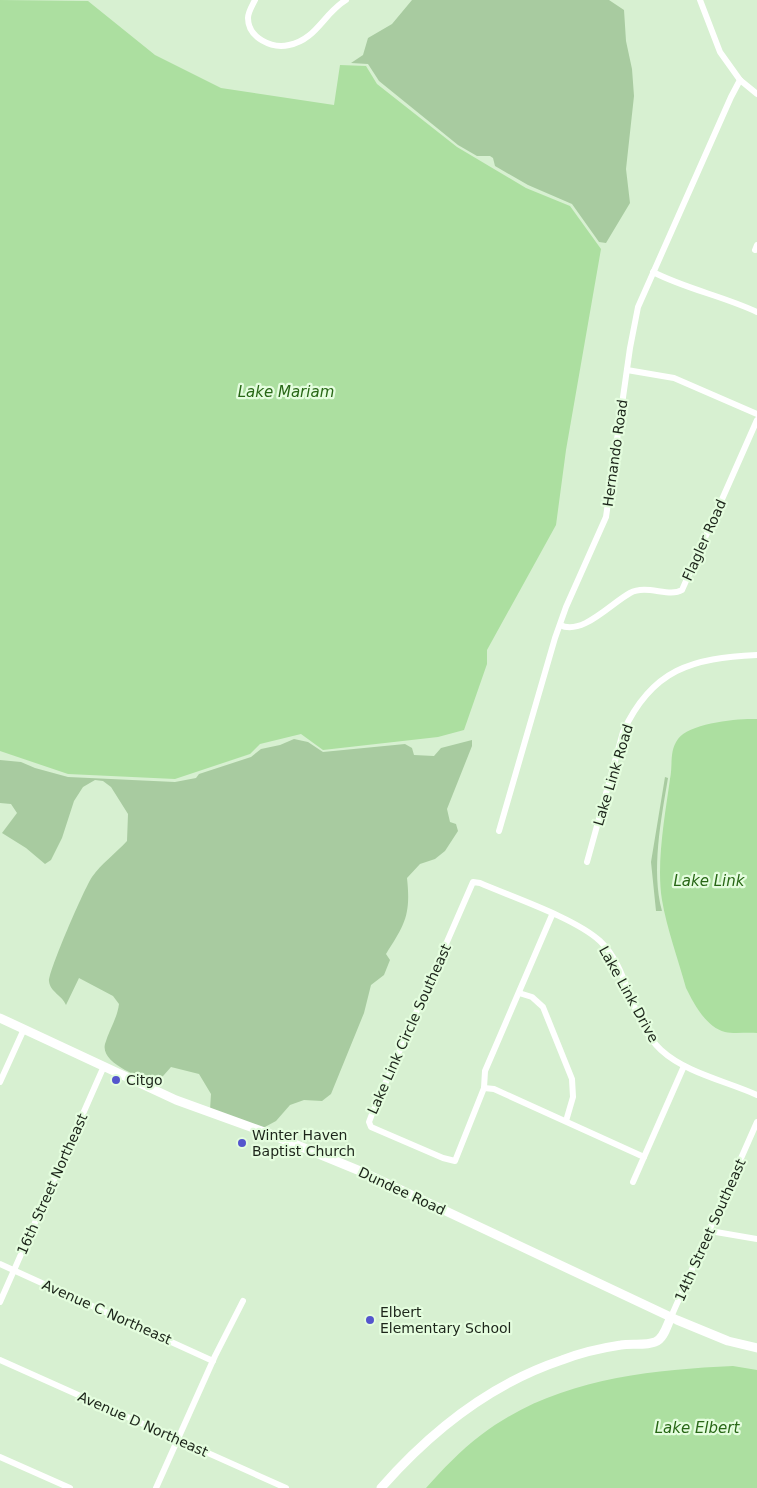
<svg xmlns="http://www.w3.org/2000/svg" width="757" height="1488" font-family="'DejaVu Sans',sans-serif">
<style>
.green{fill:#a8cba0}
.water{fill:#acdfa0}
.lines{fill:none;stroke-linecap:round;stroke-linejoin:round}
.street{stroke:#fff;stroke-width:6}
.secondary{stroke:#fff;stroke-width:9}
.poi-dot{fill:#5456cd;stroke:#e4fdde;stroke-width:2}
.labels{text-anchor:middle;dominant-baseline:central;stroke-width:4.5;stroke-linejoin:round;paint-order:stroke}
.street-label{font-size:14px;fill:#1c251a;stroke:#e4fdde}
.poi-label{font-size:14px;fill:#1c251a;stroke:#e4fdde;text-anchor:start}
.water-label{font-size:15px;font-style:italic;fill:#286716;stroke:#e4fdde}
</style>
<rect width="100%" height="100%" fill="#d7f0d1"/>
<g class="green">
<polygon points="412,0 609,0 624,10 626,41 632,69 634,96 626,169 630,203 606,243 599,242 572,204 528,185 495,166 493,158 490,156 477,156 458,145 379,81 368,64 351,63 363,55 368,38 392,24"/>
<path d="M 294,739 L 308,742 L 323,752 L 405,744 L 412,748 L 414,755 L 434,756 L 441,748 L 472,740 L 472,746 L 447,809 L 450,822 L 456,824 L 458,831 L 445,851 L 435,859 L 420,864 L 407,878 C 411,915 405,924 386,954 L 390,960 L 384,975 L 371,985 L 364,1013 L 331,1094 L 322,1101 L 304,1100 L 290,1105 L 276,1121 L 263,1128 L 210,1110 L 211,1094 L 199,1074 L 171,1067 L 156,1084 C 141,1077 100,1064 105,1044 C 109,1030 117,1019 119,1004 L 113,996 L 79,978 L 66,1005 C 62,995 50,992 49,981 C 49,970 84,889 92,877 C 101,864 116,853 127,841 L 128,814 L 111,787 L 103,781 L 95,780 L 83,787 L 74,801 L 62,838 L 51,860 L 45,864 L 26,848 L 2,833 L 17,813 L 11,804 L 0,803 L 0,760 L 21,762 L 35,768 L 68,777 L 175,782 L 196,778 L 199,774 L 251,757 L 261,749 L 280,745 Z"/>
<path d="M 665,777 L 668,778 C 661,820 651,870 662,911 L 656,911 L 651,862 Z"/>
</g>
<g class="water">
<polygon points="0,0 88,1 155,55 221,88 334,105 340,65 366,66 377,84 457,147 526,188 570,206 601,249 566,450 556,525 487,650 487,664 464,730 438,737 323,750 301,734 260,744 250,754 175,779 68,774 0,751"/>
<path d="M 757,719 L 757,1033 C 747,1032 734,1034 725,1032 C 706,1027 694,1004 686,988 C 678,959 667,929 662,900 C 656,864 665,815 670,779 C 673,765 669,751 678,739 C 689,723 739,718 757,719 Z"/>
<path d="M 733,1366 L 757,1370 L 757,1488 L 426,1488 C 443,1469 460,1451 481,1435 C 553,1380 645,1370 733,1366 Z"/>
</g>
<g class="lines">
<g class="street">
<path d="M 255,0 C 252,6 248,12 248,18 C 248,38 272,49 289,45 C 316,40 324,13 346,0"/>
<polyline points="700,0 720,52 740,80 757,94"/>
<polyline points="755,250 757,245"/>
<path d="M 653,272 C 686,289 723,296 757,312"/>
<polyline points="627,370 674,378 757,414"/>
<path d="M 560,625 C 582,636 610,604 630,593 C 647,584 669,598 682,590 L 757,420"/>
<polyline points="499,831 555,638 566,607 606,517 630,348 638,307 731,97 740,80"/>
<path d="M 587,862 L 623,732 C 652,669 692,658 757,655"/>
<path d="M 552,915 L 485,1071 L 484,1088 L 455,1161 L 443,1158 L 371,1127 L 369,1122 L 372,1114 L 473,882 L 480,883 C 512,897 575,918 600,941 C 630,969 630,1022 661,1050 C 686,1073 726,1081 757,1095"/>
<polyline points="519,993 532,997 543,1007 572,1079 573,1097 566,1121"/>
<polyline points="0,1082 24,1029"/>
<polyline points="484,1088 494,1089 644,1157"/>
<polyline points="633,1182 684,1066"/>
<polyline points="710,1231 757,1239"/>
<polyline points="0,1264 213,1361"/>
<polyline points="0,1302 104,1066"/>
<polyline points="671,1317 757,1122"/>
<polyline points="0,1360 286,1488"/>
<polyline points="0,1457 70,1488"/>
<polyline points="156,1488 215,1356 243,1301"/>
</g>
<g class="secondary">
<polyline points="0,1018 176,1100 270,1134 365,1173 677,1320 728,1341 757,1348"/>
<path d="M 381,1488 C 430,1432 490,1384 562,1360 C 580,1353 601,1348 621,1345 C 631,1343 645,1346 655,1342 C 664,1339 667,1325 671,1317"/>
</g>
</g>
<g class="poi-dot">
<circle cx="116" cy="1080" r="5"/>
<circle cx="242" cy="1143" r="5"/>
<circle cx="370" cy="1320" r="5"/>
</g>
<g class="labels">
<g class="street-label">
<text transform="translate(615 453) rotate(-82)">Hernando Road</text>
<text transform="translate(704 540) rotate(-66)">Flagler Road</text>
<text transform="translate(613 775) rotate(-73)">Lake Link Road</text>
<text transform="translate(629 994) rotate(61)">Lake Link Drive</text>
<text transform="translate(409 1029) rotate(-66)">Lake Link Circle Southeast</text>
<text transform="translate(52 1184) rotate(-66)">16th Street Northeast</text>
<text transform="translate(402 1191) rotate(25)">Dundee Road</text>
<text transform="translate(710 1230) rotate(-66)">14th Street Southeast</text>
<text transform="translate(107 1312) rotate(24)">Avenue C Northeast</text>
<text transform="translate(143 1424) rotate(24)">Avenue D Northeast</text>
</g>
<g class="poi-label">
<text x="126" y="1080">Citgo</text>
<text x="252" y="1135">Winter Haven<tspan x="252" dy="16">Baptist Church</tspan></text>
<text x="380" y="1312">Elbert<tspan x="380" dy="16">Elementary School</tspan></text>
</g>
<g class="water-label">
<text x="286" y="392">Lake Mariam</text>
<text x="709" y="881">Lake Link</text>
<text x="697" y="1428">Lake Elbert</text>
</g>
</g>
</svg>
